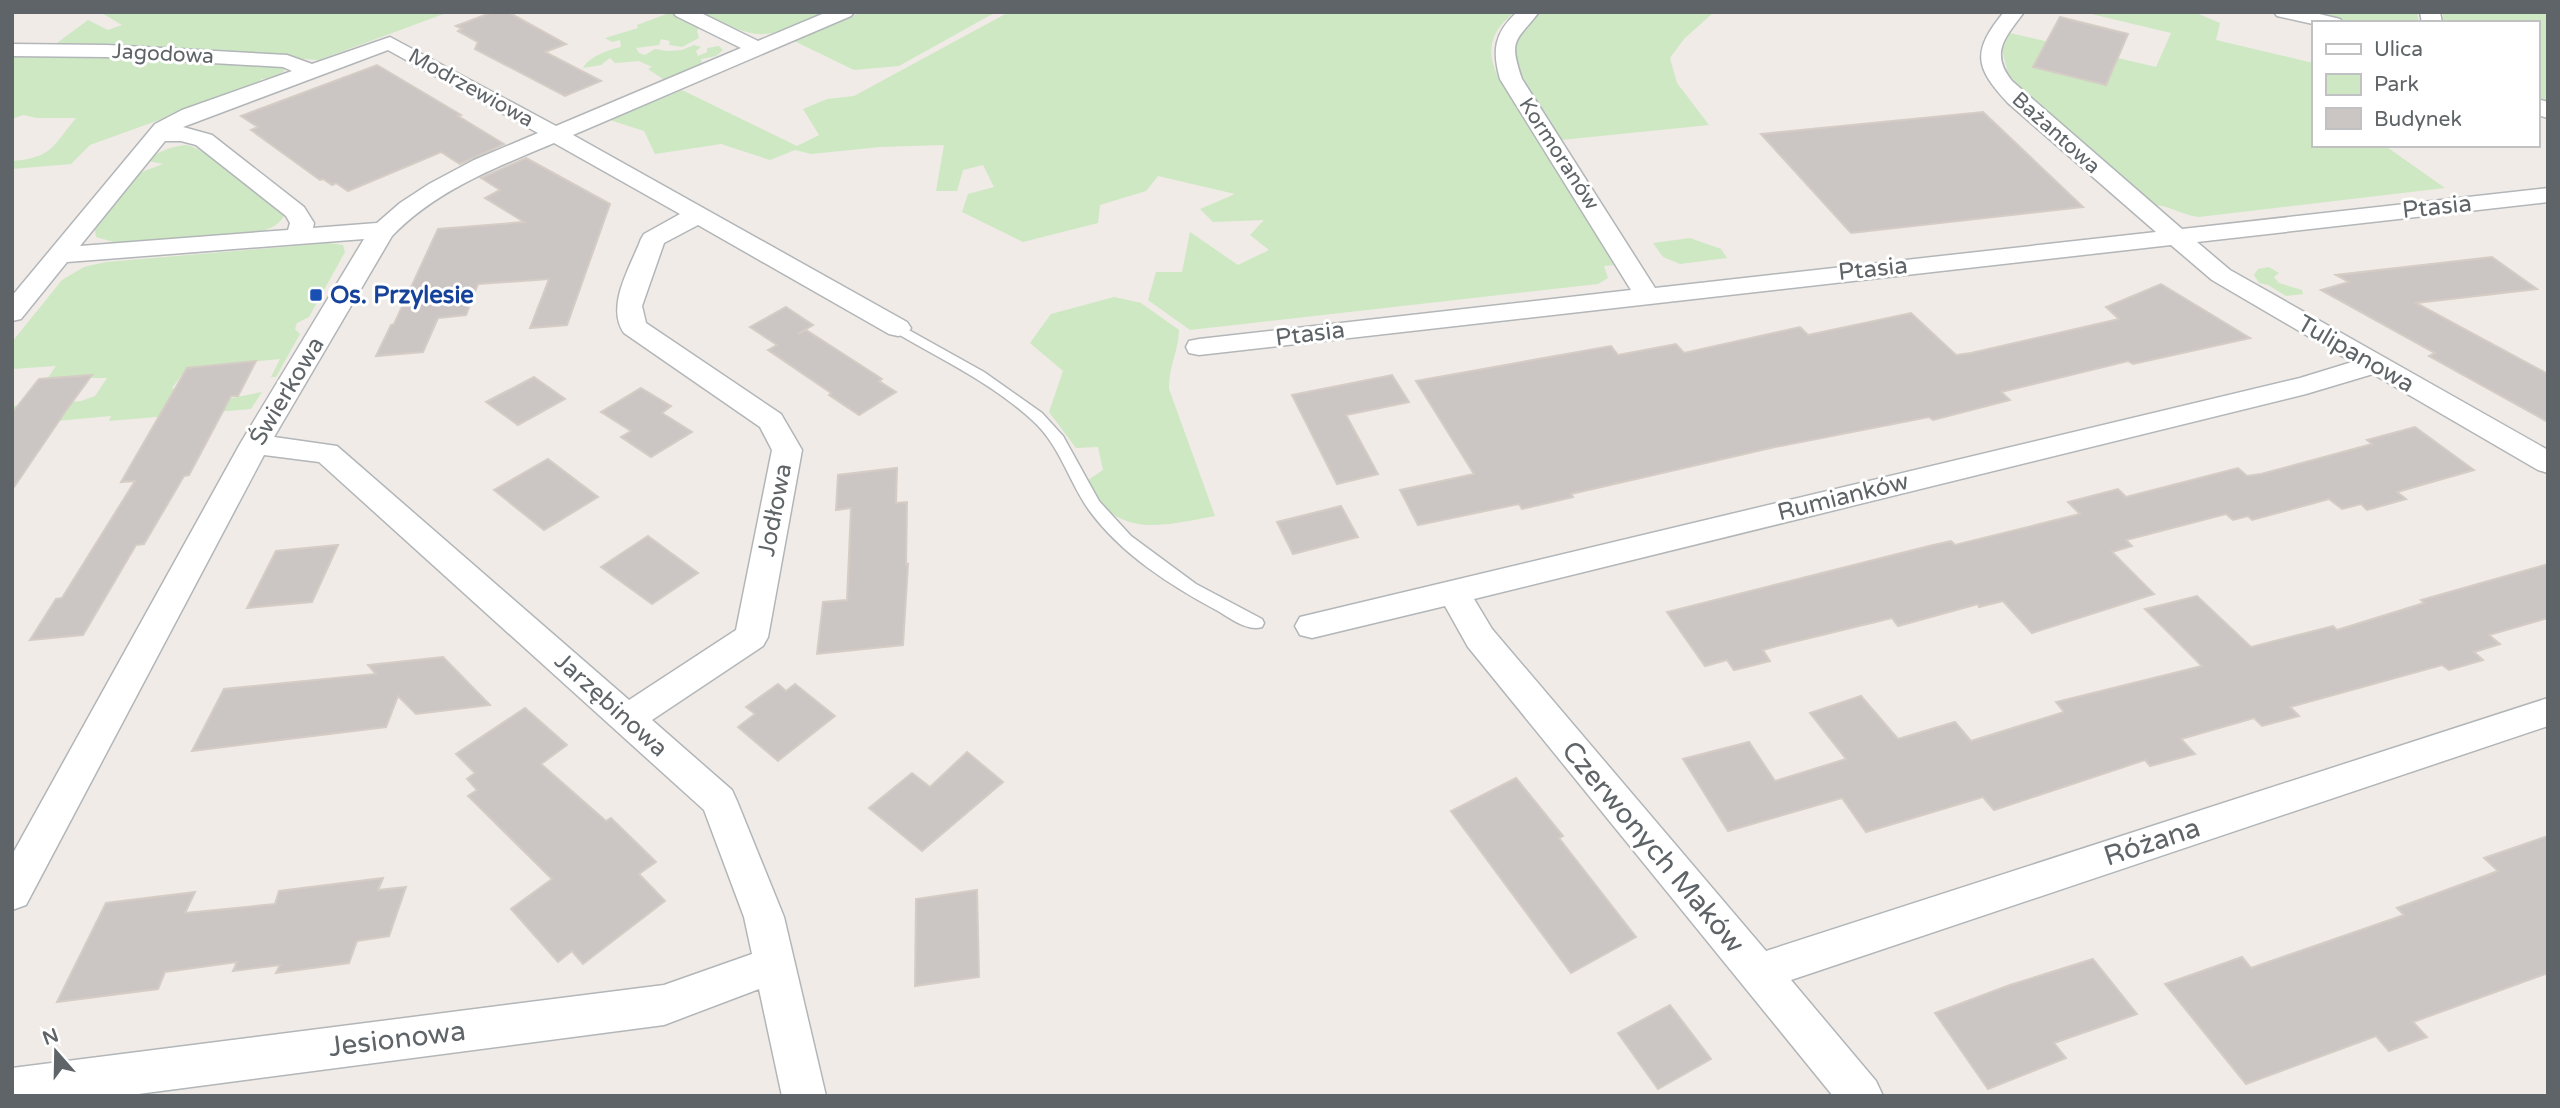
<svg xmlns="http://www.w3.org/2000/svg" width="2560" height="1108" font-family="'Varela Round',sans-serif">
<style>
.green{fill:#cde8c3}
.building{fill:#cbc6c3;stroke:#d5ccc5;stroke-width:2}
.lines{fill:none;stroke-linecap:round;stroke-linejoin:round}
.lane-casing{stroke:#b2b6b9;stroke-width:3}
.street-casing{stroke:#b2b6b9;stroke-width:3}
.lane{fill:#fff;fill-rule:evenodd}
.street{fill:#fff;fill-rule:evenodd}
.transit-dot{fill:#1a4fb4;stroke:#fff;stroke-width:2.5}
.labels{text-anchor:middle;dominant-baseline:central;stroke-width:6;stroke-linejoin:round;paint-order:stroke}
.far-street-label{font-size:21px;fill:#5e6467;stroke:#fff}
.street-label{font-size:24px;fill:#5e6467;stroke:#fff}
.transit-label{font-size:24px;font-weight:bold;fill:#164399;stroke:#fff;text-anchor:start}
.near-street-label{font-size:28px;fill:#5e6467;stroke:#fff}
</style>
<rect width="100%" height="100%" fill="#f0ebe6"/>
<g class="green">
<polygon points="100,12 449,12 319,60 57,43 88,20 108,30 122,25"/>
<path d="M 672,12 L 677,12 L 688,22 L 701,24 L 697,31 L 699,38 L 682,47 L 669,45 L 670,41 L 661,39 L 659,45 L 636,48 L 639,53 L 645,55 L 655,49 L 667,51 L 682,50 L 694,45 L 701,47 L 696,51 L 698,56 L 707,52 L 707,48 L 719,46 L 723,50 L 716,56 L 701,59 L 702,64 L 666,81 L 648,69 L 652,67 L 639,61 L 615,63 L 610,58 L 601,65 L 583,68 C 590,56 608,50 621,47 L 620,40 L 612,42 L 605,38 L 638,28 L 637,25 Z"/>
<path d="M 699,12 L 828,12 C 762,40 764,43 699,12 Z"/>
<polygon points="864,12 996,12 899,66 854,70 792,40 826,24"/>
<path d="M 1009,12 L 1515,12 C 1491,30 1485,50 1498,77 L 1614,265 L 1604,266 L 1608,278 L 1598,284 L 1190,330 L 1148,300 L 1156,272 L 1182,272 L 1190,232 L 1238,265 L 1269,250 L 1250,235 L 1264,220 L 1213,222 L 1200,209 L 1235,194 L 1158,176 L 1146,191 L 1100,205 L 1098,223 L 1023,242 L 962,212 L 968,194 L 994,187 L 983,165 L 963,170 L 957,191 L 936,191 L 944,145 L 880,147 L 811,154 L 795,150 L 770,160 L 721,144 L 655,154 L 644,131 L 610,120 L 682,90 L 797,146 L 819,135 L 803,109 L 827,99 L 854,96 Z"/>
<path d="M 1538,12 L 1714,12 L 1684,39 L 1670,58 L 1677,83 L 1709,125 L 1561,140 C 1545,116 1503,67 1516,37 C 1519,28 1532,19 1538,12 Z"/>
<path d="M 2083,12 L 2194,12 L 2220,23 L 2216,40 L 2313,63 L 2313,145 L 2384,145 L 2445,188 L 2199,217 C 2181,215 2167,204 2151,205 L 2029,99 L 2008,73 L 2002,50 L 2010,33 L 2156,67 L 2171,33 Z"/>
<polygon points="2299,12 2417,12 2419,23 2347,23"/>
<polygon points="2443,12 2548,12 2548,105 2537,99 2537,23 2442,23"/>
<path d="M 12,53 L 96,54 L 284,66 L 285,70 L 275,78 L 261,79 L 259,84 L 90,145 L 71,164 L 12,169 L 12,161 C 53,158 53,145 76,118 L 37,118 L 23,115 L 12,119 Z"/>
<path d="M 186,145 C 207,148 259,196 278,211 L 284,216 C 278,227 266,230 255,233 L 117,243 L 96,237 L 95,230 L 98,224 L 139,173 L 163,164 L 148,161 C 159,150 171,147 186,145 Z"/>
<polygon points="1690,238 1721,249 1727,258 1680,264 1663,257 1653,243"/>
<polygon points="329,243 343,245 345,252 309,317 297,323 295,329 300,334 276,377 271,377 280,359 187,368 172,388 175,389 167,403 207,403 262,392 251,409 109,421 111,416 12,425 13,406 81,401 95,396 107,378 91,378 91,375 47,379 56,366 12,369 12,342 62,280 84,267 106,262"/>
<polygon points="2269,267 2279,273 2274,277 2279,283 2302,290 2303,294 2286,296 2268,285 2259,283 2254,275 2258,269"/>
<path d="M 1114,297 L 1141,303 L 1179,330 C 1178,353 1169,365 1169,389 L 1215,516 C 1161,526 1117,540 1085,482 L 1103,470 L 1098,447 L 1076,448 L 1049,412 L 1063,371 L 1030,343 L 1051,314 Z"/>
</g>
<g class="building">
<polygon points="493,12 508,12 566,44 545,52 601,81 565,96 475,49 478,42 458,31 462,29 456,26"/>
<polygon points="2060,17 2128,34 2106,85 2033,67"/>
<polygon points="377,65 461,115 458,116 504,144 460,164 441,152 348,191 336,183 332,185 323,179 320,180 251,130 258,127 241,116"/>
<polygon points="1983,112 2083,207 1851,233 1761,134"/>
<polygon points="526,158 610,204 567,325 530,328 549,279 478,284 466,315 438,318 423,352 376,356 391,325 394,324 438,229 524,222 485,198 500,190 481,178"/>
<polygon points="2492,257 2537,289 2416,303 2548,374 2548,422 2429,356 2435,353 2321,290 2349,282 2336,275"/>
<polygon points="2161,284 2250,338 2133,364 2128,361 2001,392 2010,400 1933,420 1929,417 1775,447 1571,494 1573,497 1522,509 1519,504 1418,525 1400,490 1474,474 1416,381 1611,346 1618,355 1676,344 1684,353 1800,327 1808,335 1911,313 1956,355 1971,353 2119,319 2106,307"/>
<polygon points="786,307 813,325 798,334 806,330 882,379 879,381 896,392 859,415 829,395 831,393 768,350 777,345 750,327"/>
<polygon points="256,361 238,396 231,396 189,475 184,476 144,544 136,545 83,635 30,640 56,599 62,598 135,481 121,482 187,368"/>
<polygon points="92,375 65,412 12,490 12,413 39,379"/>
<polygon points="1392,375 1409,402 1346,415 1378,474 1337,484 1292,395"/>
<polygon points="534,377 565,399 518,425 486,402"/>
<polygon points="641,388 671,406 662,413 692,432 651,457 621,437 631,431 601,412"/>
<polygon points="2415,427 2474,470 2397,492 2406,499 2367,510 2361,504 2342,509 2329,499 2252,520 2248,516 2233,520 2226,514 2126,540 2132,546 2112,552 2154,594 2032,633 2003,601 1979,607 1978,604 1898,626 1892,618 1781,645 1763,650 1770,661 1734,670 1727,660 1705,666 1667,612 1929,546 1951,541 1955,545 2080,514 2068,502 2118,489 2126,497 2238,468 2247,476 2261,474 2372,444 2367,440"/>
<polygon points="548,459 598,497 544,530 494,490"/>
<polygon points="897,468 896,503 907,502 906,565 908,564 903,645 817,654 823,602 847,600 851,508 836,510 838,475"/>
<polygon points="1341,506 1358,537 1293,554 1277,522"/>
<polygon points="648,536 698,573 652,604 601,567"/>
<polygon points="338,545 312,602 247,608 276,551"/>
<polygon points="2548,564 2548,618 2489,635 2500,644 2474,652 2483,660 2449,670 2442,665 2290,707 2299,716 2262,726 2254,718 2181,739 2195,754 2150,766 2145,760 1994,810 1983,797 1866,832 1842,798 1728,831 1683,759 1749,742 1775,781 1846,759 1810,713 1861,696 1898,739 1955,722 1971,741 2064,712 2056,702 2202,666 2145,609 2197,596 2251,647 2333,626 2337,630 2424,603 2421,600"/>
<polygon points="443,657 490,705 416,714 398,696 386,727 192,751 224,689 376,674 368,665"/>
<polygon points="778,684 786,691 795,684 835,716 778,761 738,727 755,714 746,707"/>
<polygon points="525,708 567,745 541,764 606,821 611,818 656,862 639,874 665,901 583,964 572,951 558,962 511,909 552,879 468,796 477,790 467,779 475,773 456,754"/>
<polygon points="967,752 1003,782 922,851 869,808 912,773 930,787"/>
<polygon points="1516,778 1563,836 1559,838 1636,937 1571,973 1451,811"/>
<polygon points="2548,836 2548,973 2413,1022 2427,1037 2389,1051 2376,1036 2246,1084 2165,984 2242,957 2251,968 2404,915 2397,908 2498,871 2484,858"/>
<polygon points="383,878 378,890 406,887 389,936 357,941 349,963 276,973 280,965 233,971 237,962 165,972 158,989 57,1002 106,903 195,892 185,913 275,904 279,891"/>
<polygon points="977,890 979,977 915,986 916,899"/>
<polygon points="2093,959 2137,1014 2054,1043 2066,1058 1988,1089 1935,1013 2010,985"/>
<polygon points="1670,1005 1711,1059 1658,1089 1618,1033"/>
</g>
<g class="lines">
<g class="lane-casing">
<path id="lane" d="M 898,324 L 984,372 L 1042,413 L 1063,436 L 1099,501 L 1131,536 L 1196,584 L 1262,619 L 1264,623 L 1262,627 C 1248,632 1230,618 1218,611 C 1171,586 1121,554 1089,510 C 1068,480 1060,445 1032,420 C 992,383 940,359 893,331 L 893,325 Z"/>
</g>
<g class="street-casing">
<g id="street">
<path d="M 673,12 L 699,12 L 758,41 L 827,12 L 854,12 L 851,16 L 573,135 L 907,322 L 911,328 L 907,334 L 898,336 L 889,334 L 698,225 L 664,243 L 642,306 L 646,323 L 781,414 L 802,450 L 768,637 L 763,646 L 652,720 L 732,790 L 737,801 L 784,917 L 826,1096 L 782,1096 L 759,989 L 664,1025 L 123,1096 L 12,1096 L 12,1068 L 664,985 L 752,954 L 744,917 L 704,810 L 319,462 L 264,455 L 26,905 L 12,910 L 12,855 L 240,444 L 364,239 L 67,262 L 21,319 L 12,321 L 12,296 L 155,124 L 182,110 L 292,71 L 283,67 L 107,57 L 12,56 L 12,44 L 107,45 L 287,55 L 312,64 L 390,37 L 556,126 L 741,48 L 676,16 ZM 388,50 L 538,133 L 474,160 L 429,184 L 400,203 L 377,223 L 313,228 L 314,223 L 304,207 L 212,135 L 183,127 ZM 165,141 L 181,141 L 196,145 L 286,216 L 290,223 L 288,230 L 80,246 ZM 554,143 L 680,214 L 644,234 L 641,239 C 631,266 605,306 624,333 L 760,427 L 772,450 L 736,630 L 629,700 L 337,446 L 274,437 L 392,236 C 436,190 497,167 554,143 Z"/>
<path d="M 1517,12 L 1539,12 C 1516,42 1508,38 1522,79 L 1655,288 L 2156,232 L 2008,103 C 1974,67 1972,51 2004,12 L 2024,12 C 2006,37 1989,52 2012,81 L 2182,229 L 2548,188 L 2548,202 L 2197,242 L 2230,270 L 2548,450 L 2548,473 L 2538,470 L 2373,374 L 2306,394 L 1474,599 L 1492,629 L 1766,951 L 2548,698 L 2548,726 L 1791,980 L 1876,1081 L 1883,1096 L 1833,1096 L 1468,647 L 1445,606 L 1312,638 L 1300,635 L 1295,626 L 1300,617 L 2300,378 L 2352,362 L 2212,280 L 2171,245 L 1199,355 L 1189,353 L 1186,347 L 1189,341 L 1199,339 L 1631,290 L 1500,79 C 1492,51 1494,33 1517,12 Z"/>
<polygon points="2274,12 2311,12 2340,19 2343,23 2313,24 2277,16"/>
<polygon points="2420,12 2440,12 2442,23 2422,23"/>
<polygon points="2537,99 2548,102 2548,118 2537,115"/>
</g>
</g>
<use href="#lane" class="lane"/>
<use href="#street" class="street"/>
</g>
<rect class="transit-dot" x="309" y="288" width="14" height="14" rx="3.5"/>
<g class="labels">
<g class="far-street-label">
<text transform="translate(163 54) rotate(3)">Jagodowa</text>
<text transform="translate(471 88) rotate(29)">Modrzewiowa</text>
<text transform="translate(2056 133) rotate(42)">Bażantowa</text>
<text transform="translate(1559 154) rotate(57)">Kormoranów</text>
</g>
<g class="street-label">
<text transform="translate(2437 207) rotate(-6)">Ptasia</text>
<text transform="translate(1873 269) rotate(-6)">Ptasia</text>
<text transform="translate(1310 334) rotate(-7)">Ptasia</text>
<text transform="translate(2356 354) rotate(30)">Tulipanowa</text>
<text transform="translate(287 391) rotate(-59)">Świerkowa</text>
<text transform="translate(1843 497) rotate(-14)">Rumianków</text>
<text transform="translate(775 510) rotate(-79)">Jodłowa</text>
<text transform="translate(611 705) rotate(42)">Jarzębinowa</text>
</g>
<g class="transit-label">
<text x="330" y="295">Os. Przylesie</text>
</g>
<g class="near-street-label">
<text transform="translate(2152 842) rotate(-18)">Różana</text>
<text transform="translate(1653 847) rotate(50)">Czerwonych Maków</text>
<text transform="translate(397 1039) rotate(-7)">Jesionowa</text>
</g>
</g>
<rect width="2560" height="1108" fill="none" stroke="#5e6467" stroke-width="28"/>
<rect x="2312" y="21" width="228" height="126" fill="#ffffff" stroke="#bfc1c2" stroke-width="2"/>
<rect x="2326" y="44" width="35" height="10" fill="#ffffff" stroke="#bfc1c2" stroke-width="2"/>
<text x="2374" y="56" font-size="21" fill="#5e6467">Ulica</text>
<rect x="2326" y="74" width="35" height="21" fill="#cde8c3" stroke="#bfc1c2" stroke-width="2"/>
<text x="2374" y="91" font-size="21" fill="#5e6467">Park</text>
<rect x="2326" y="108" width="35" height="21" fill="#cbc6c3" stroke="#bfc1c2" stroke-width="2"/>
<text x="2374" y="126" font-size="21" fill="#5e6467">Budynek</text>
<g transform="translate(56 1052) rotate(340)" stroke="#ffffff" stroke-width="5" paint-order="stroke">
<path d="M0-5L12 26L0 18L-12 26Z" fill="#5e6467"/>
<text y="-10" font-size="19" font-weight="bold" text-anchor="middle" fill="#5e6467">N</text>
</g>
</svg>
